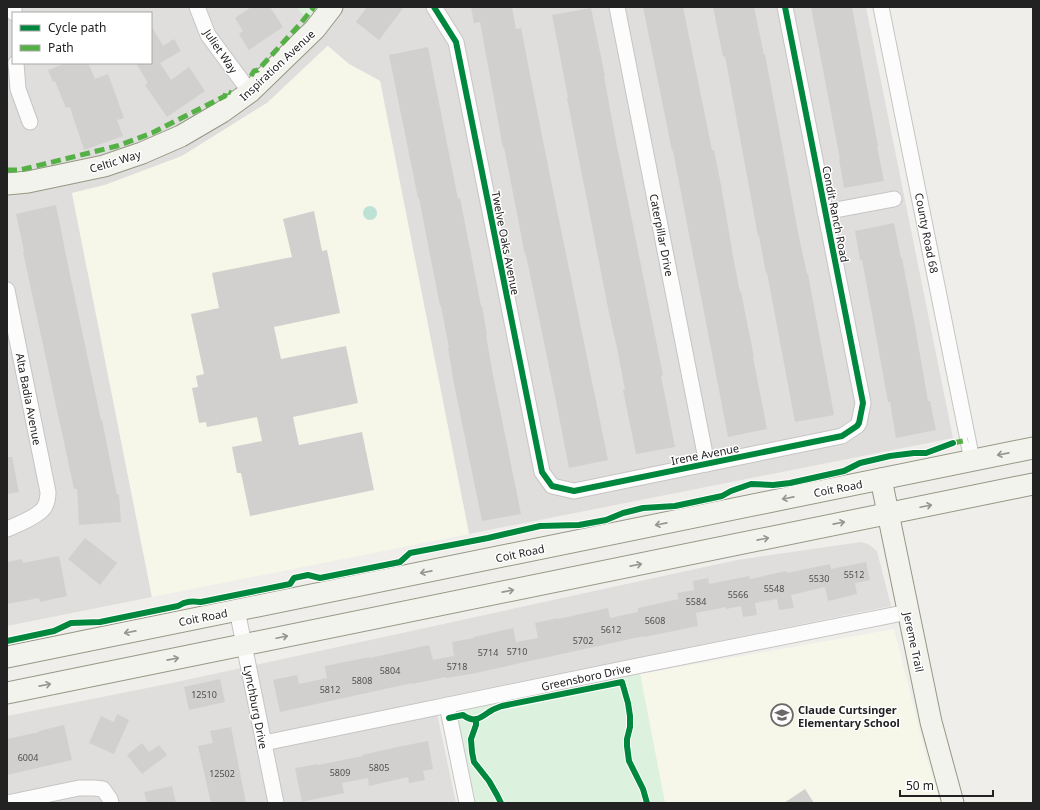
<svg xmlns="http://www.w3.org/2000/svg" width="1040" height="810" font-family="'Noto Sans',sans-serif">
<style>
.residential{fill:#dfdedc;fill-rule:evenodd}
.education{fill:#f6f6e9}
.park{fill:#dcf2de}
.pitch{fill:#bbe2d5}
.building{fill:#d2d0ce}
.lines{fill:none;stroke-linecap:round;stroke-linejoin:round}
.street-casing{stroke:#c6c5c3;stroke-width:17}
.secondary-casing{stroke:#959884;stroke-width:23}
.street{stroke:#fdfcfc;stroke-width:15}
.secondary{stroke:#f3f3ed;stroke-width:21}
.quiet{stroke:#55b145;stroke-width:5;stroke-dasharray:10 5;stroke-linecap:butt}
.cycleway-casing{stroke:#fff;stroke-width:8}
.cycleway{stroke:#00873e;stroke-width:6}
.oneway{stroke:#959592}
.labels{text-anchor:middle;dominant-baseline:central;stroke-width:3;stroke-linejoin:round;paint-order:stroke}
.number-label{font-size:9px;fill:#4e4e4d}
.street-label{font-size:11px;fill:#222;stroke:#fff}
.poi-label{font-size:11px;font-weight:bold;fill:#222;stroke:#fff;text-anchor:start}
</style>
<rect width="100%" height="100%" fill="#f0eeeb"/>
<g class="residential">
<path d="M 7,7 L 866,7 L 953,438 L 469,534 L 380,81 L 349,64 L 327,46 L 267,103 L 182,156 L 105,185 L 72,193 L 152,597 L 7,626 ZM 13,13 L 151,13 L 151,63 L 13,63 Z"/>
<polygon points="861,542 868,544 877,551 891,606 434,699 456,803 7,803 7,716 172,683 737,560"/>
</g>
<g class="education">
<polygon points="328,46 349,64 380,81 469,534 152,597 72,193 105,185 182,156 267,103"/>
<polygon points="894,629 926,756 941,803 665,803 640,674"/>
</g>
<g class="park">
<polygon points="297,7 324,7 308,22"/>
<polygon points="640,674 665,803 476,803 458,723 460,715 465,710"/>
</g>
<circle class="pitch" cx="370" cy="213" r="7"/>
<g class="building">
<polygon points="251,7 270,7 283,27 249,50 239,34 243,31 235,18"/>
<polygon points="367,7 404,7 379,40 356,22"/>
<polygon points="471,7 512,7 516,29 521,28 544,146 608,460 569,468 555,396 526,255 525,255 504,147 503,148 480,22 474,23"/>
<polygon points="643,7 683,7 712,150 714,150 721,185 733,256 740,292 741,292 754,357 753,357 767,429 728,437 673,151 672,151"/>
<polygon points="713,7 754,7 764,55 765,54 799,237 807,274 808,274 834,415 795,422 767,273 766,273 759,236 758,236 725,56 723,57"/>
<polygon points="811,7 852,7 878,146 877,146 884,181 844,188 839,159 840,159"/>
<polygon points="591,8 605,76 604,76 614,131 663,375 661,376 675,447 636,454 623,390 625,390 617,348 609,313 567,98 568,97 552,15"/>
<polygon points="151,25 163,46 174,39 181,51 160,63 171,80 189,67 205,91 167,117 145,85 148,83 136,63 151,63"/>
<polygon points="428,47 458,199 460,198 481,306 482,306 487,335 486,335 492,370 521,514 482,521 454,384 448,348 449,348 441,306 440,306 419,198 418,198 389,55"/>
<polygon points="66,63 88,63 95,79 108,74 124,118 117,120 123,136 84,150 70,107 66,108 55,81 53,82 48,70"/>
<polygon points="56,205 69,270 101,420 102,420 117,495 119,494 121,522 79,525 77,489 74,489 23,252 24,251 16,214"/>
<polygon points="314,211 322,251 327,250 340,313 274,327 281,359 346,346 358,403 293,417 299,445 362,432 374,490 250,516 241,473 237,473 232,447 262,441 257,417 207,427 206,422 199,423 192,388 198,387 196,376 204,374 191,314 219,308 212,273 292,257 283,219"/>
<polygon points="894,223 901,258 902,258 916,332 928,401 930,401 936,430 896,438 890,402 888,402 875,330 862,260 860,260 855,231"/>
<polygon points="7,457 12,457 19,492 7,494"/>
<polygon points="85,538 117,563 100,585 68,559"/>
<polygon points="59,556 67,596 40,602 39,598 7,604 7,562 22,559 23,563"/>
<polygon points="866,562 870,580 855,583 857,594 828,601 825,587 791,595 794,608 779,610 777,599 755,603 757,615 743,617 741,606 726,609 726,607 696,613 698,626 644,637 644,636 471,674 446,678 446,677 412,684 412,683 280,712 273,680 297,675 299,684 327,678 325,666 370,657 370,658 429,645 433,660 454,656 452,642 474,638 474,637 513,628 516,642 538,638 535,623 558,618 558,619 608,608 610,618 638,612 638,608 679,599 677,593 694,590 693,581 708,578 709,584 749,576 750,579 786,571 787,573 830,564 831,569"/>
<polygon points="220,679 225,702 189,710 184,687"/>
<polygon points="117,714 129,720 114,754 89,743 101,716 114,722"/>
<polygon points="64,725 72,760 7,775 7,739 39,732 39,731"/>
<polygon points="231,727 246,803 211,803 198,746 213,743 210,731"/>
<polygon points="428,741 433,769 423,771 425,780 409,783 408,777 369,786 368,778 342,783 344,793 302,802 295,768 318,764 318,765 363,756 362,755 402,746"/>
<polygon points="142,743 149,752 159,745 167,755 142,774 127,755"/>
<polygon points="172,786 176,803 147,803 144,792"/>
<polygon points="805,789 814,803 784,803"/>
</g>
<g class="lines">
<g class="street-casing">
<g id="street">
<polyline points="14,7 14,13"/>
<polyline points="197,7 208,35 250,92"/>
<polyline points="434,7 456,42 542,472 552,486 574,491 842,436 857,426 859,423 863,403 785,7"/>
<polyline points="617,7 707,464"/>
<polyline points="881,7 972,460"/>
<polyline points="16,63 18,89 30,122"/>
<polyline points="825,212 894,199"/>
<path d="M 7,290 L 48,492 C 48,497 47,503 44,508 C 38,516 17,525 7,529"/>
<polyline points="237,610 276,803"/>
<polyline points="447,705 467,803"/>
<polyline points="264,743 642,665 908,612"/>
<polyline points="7,803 79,788 94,788 103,789 110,799 111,803"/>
</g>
</g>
<g class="secondary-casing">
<g id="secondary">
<polyline points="7,184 28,182 104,166 142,153 181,136 222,112 250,92 315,29 332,7"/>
<polyline points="881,479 931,722 953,803"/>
<polyline points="7,657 1033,448"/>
<polyline points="7,693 1033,484"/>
</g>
</g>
<use href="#street" class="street"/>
<use href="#secondary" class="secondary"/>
<g class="quiet">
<polyline points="251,76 254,71 258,70 301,23 314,7"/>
<polyline points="7,170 20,170 117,146 152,133 225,96 226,91 231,93"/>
<polyline points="953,443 968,440"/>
</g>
<g class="cycleway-casing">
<g id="cycleway">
<polyline points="434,7 456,42 542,472 552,486 574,491 842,436 857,426 859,423 863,403 785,7"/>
<path d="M 7,641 L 54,631 L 71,623 L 100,622 L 178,606 C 186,601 192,601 201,602 L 290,584 L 294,578 L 308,575 L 320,578 L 400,562 L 410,553 L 488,538 L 540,526 L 579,525 L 606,520 L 623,513 L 643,508 L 675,506 L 722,496 L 731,491 L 751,484 L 773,485 L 790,483 L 844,471 L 860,463 L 890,456 L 914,453 L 926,453 L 953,443"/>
<path d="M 449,718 L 463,715 C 474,723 479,719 489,712 C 493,709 497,708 502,706 L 622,682 L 628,703 L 630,716 L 630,727 L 627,739 L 627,746 L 629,761 L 643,789 L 647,803"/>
<polyline points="476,719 476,725 471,739 472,752 474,762 489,781 497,795 501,803"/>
</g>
</g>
<use href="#cycleway" class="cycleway"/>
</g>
<defs><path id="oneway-shaft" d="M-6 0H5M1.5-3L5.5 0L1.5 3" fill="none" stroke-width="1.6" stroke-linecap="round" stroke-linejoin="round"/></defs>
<g class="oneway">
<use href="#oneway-shaft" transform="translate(1003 454) rotate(169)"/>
<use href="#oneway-shaft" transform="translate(788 498) rotate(169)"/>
<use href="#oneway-shaft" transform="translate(926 506) rotate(-12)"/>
<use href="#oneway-shaft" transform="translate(839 523) rotate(-11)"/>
<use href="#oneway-shaft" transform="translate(661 524) rotate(169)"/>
<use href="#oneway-shaft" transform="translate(763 539) rotate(-11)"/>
<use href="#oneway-shaft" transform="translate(636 565) rotate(-11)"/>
<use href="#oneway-shaft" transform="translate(426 572) rotate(169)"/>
<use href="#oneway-shaft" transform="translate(508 591) rotate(-11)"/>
<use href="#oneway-shaft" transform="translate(130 632) rotate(169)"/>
<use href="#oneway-shaft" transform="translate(282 637) rotate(-12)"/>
<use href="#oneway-shaft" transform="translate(173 659) rotate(-11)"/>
<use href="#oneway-shaft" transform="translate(45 685) rotate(-11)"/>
</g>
<defs>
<g id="school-ring" transform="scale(1.15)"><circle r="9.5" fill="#fff" stroke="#6a6968" stroke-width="1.5"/><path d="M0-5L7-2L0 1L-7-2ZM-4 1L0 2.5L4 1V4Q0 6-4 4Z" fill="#6a6968"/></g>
</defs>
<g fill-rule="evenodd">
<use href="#school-ring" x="782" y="715"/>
</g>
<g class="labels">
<g class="number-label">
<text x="854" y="574">5512</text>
<text x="819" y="578">5530</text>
<text x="774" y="588">5548</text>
<text x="738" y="594">5566</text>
<text x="696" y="601">5584</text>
<text x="655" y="620">5608</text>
<text x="611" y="629">5612</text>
<text x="583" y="640">5702</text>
<text x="517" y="651">5710</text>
<text x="488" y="652">5714</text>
<text x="457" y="666">5718</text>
<text x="390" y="670">5804</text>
<text x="362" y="680">5808</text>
<text x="330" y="689">5812</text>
<text x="204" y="694">12510</text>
<text x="28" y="757">6004</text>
<text x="379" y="767">5805</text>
<text x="340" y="772">5809</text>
<text x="222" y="773">12502</text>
</g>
<g class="street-label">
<text transform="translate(221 51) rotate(56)">Juliet Way</text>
<text transform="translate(277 65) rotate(-43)">Inspiration Avenue</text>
<text transform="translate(115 161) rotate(-17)">Celtic Way</text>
<text transform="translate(836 214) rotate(79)">Condit Ranch Road</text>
<text transform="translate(927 233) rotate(79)">County Road 68</text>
<text transform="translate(662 235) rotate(79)">Caterpillar Drive</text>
<text transform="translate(506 243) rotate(79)">Twelve Oaks Avenue</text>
<text transform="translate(29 399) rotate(79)">Alta Badia Avenue</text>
<text transform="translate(705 454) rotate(-11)">Irene Avenue</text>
<text transform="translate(838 488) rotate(-11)">Coit Road</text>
<text transform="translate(520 553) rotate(-12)">Coit Road</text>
<text transform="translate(203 617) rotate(-11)">Coit Road</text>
<text transform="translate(914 642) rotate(78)">Jereme Trail</text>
<text transform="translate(586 677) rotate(-12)">Greensboro Drive</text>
<text transform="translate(256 707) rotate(79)">Lynchburg Drive</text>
</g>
<g class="poi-label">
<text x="798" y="709">Claude Curtsinger<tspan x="798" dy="13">Elementary School</tspan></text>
</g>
</g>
<rect width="1040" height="810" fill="none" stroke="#222222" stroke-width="16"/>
<rect x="12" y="12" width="140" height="52" fill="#ffffff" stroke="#a7a7a7"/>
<rect x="20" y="25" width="20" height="6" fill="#00873e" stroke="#a7a7a7"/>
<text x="48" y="32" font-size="12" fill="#222222">Cycle path</text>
<rect x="20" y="45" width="20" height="6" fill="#55b145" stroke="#a7a7a7"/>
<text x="48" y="52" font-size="12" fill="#222222">Path</text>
<path d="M900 790v6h93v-6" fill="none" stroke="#222222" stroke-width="2"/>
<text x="906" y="790" font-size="12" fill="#222222" stroke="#ffffff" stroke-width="3" paint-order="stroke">50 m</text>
</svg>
